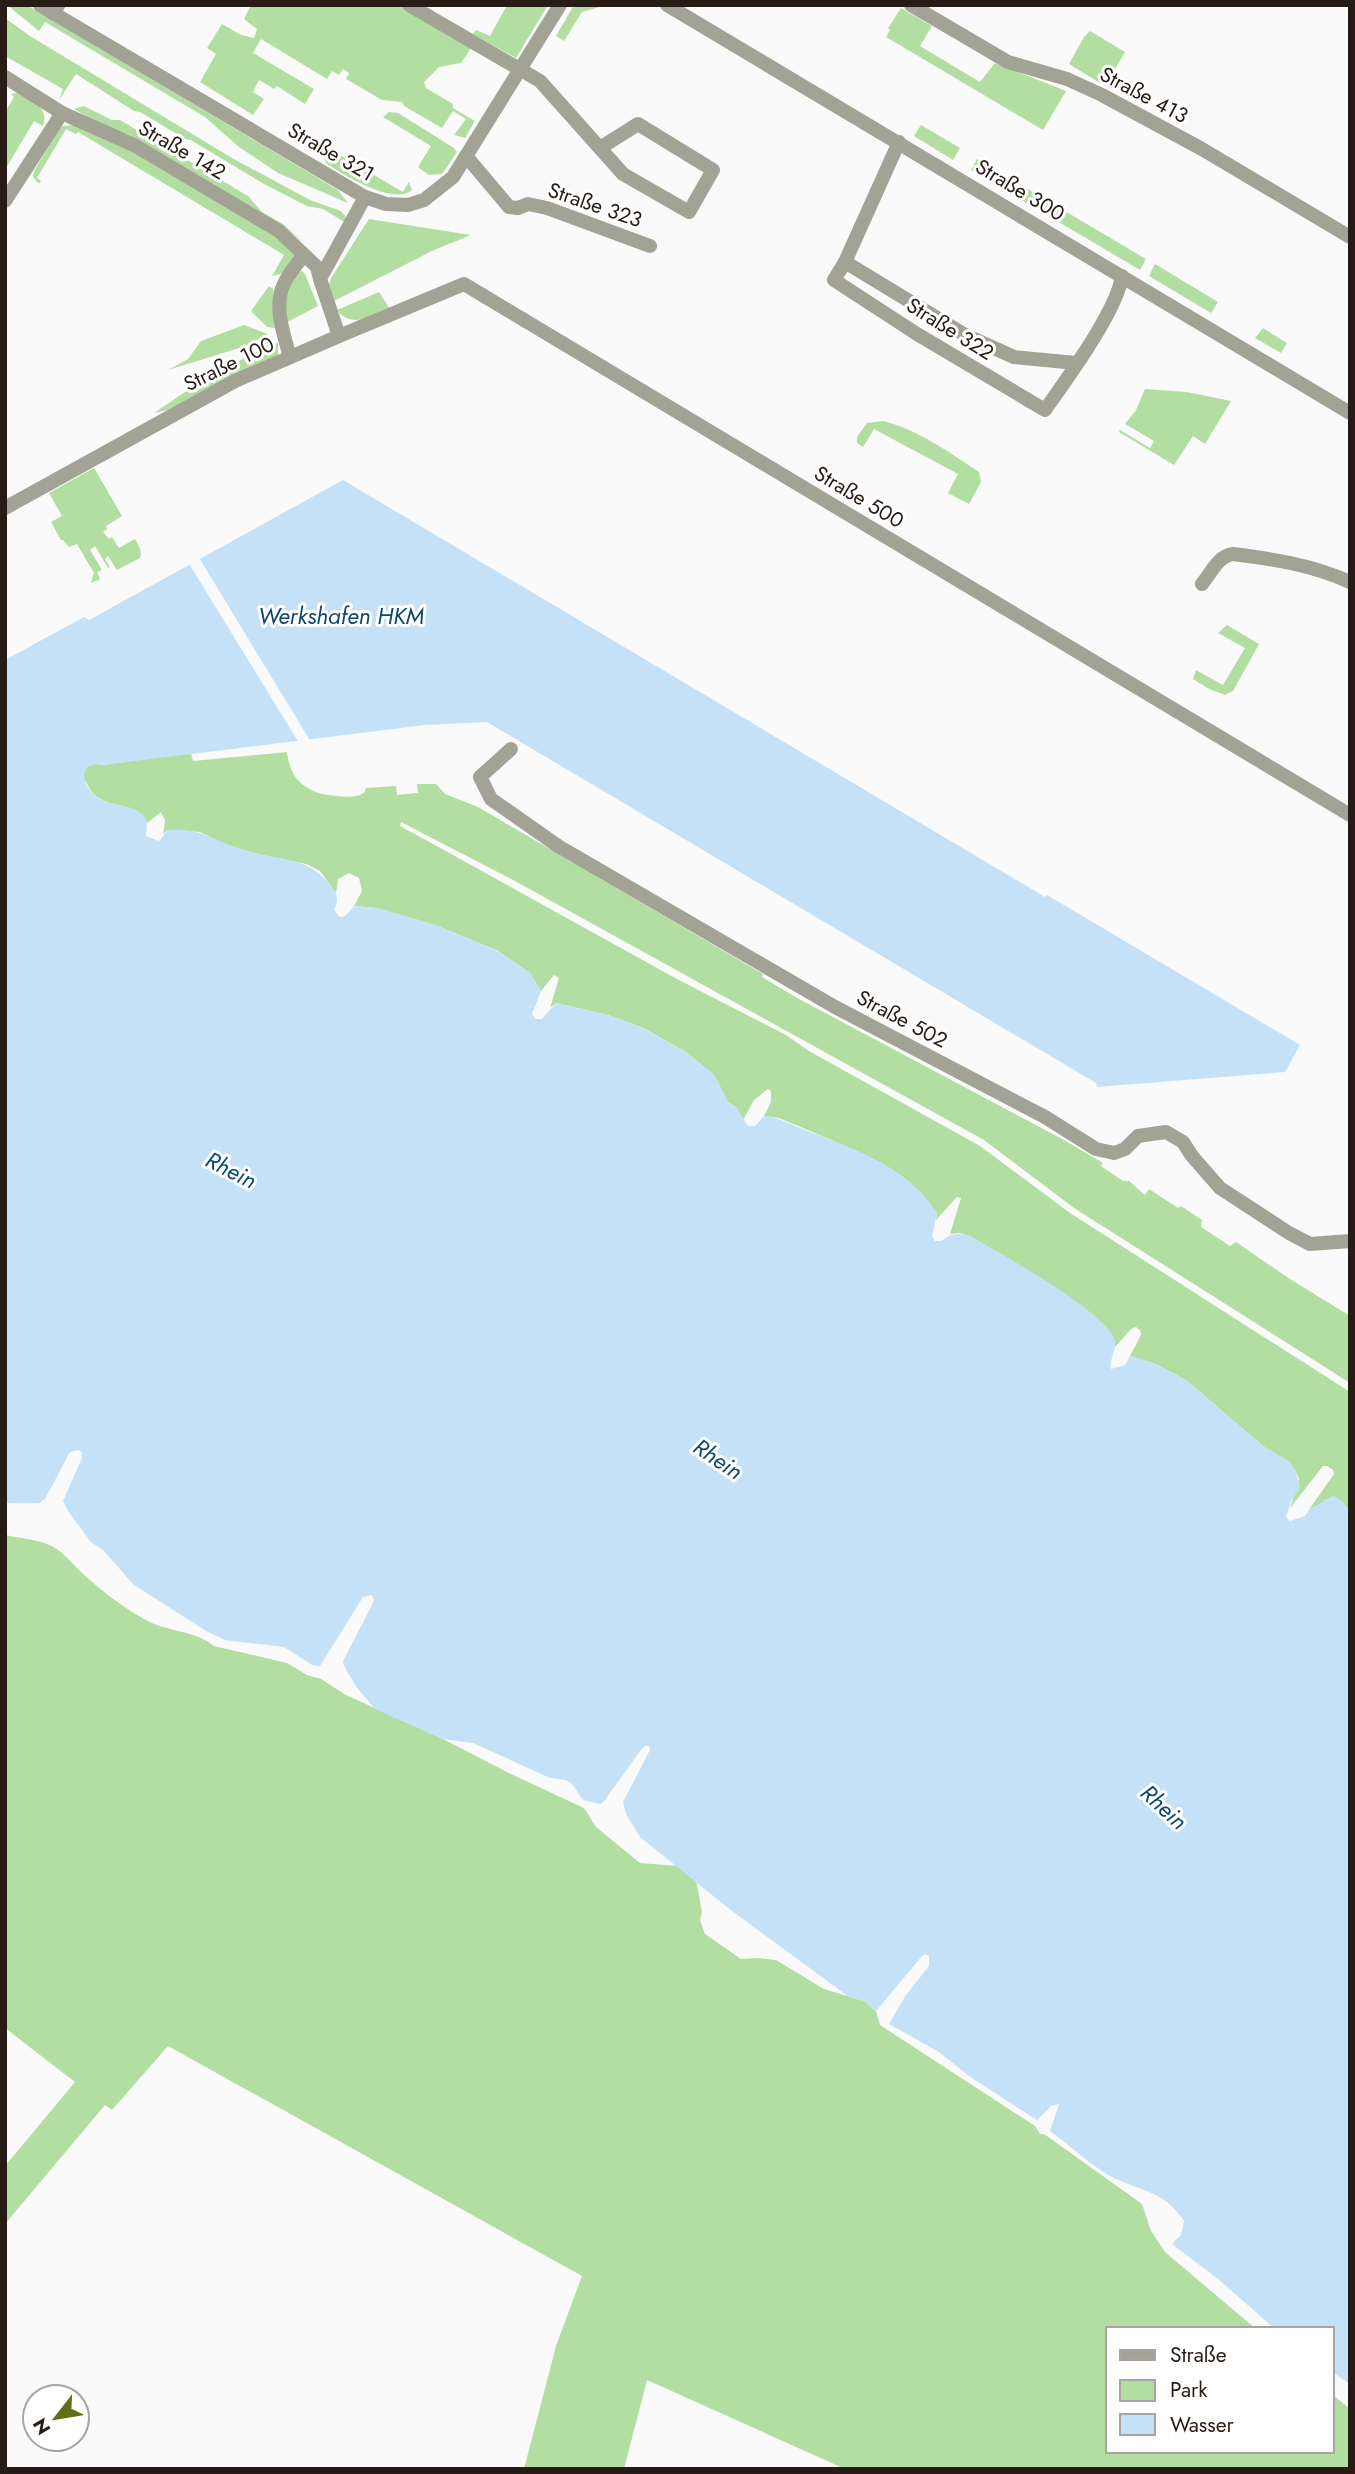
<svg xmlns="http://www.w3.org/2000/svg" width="1355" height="2474" font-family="Jost,sans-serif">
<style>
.green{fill:#b3dea2}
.water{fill:#c4e1f8}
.pier{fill:#fafafa}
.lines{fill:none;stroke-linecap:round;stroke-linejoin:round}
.minor{stroke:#a2a395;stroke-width:14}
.labels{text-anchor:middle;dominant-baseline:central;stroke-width:6;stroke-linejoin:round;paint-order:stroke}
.street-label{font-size:21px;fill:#271b15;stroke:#fff}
.water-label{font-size:23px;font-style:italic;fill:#0d496d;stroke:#fff}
</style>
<rect width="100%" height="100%" fill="#fafafa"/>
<g class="green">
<polygon points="7,5 27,5 338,190 348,203 278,173 239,147 205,117 45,22 39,31"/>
<polygon points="251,5 398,5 471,48 461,63 439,67 424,82 426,88 453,104 453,108 475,121 465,138 454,135 466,119 453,111 442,128 404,106 402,102 382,100 346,79 349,73 343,69 339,75 332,71 327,79 261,39 253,53 314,89 305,104 277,86 274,89 259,80 253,92 264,99 253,115 200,82 216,54 207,48 222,24 241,35 254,38 257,29 244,19"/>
<polygon points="507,5 548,5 516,58 473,34 476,30 490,36"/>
<polygon points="574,5 599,7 582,12 564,41 556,36"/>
<polygon points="901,8 932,26 920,46 980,82 995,63 1066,91 1043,130 886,37 890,30 888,28"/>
<polygon points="5,18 30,36 232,158 310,200 341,211 348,220 346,223 323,209 307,206 264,184 191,140 185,139 140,112 134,111 76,74 59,100 63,89 5,56"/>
<polygon points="1090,31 1125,52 1105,86 1069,64 1084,37"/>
<path d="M 17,93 C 31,101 50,107 43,126 L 34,121 L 5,170 L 5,112 L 14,97 L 11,94 Z"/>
<polygon points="84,106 112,120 120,120 248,196 262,212 283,224 306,245 282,225 130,135 103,126 74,109"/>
<polygon points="389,112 398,113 454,148 457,152 442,174 429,175 418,167 431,146 383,117"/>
<polygon points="73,125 125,147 284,241 293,250 295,256 285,273 272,276 284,255 78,132 76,134 66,129 37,178 41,181 39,184 33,177 34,171 59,129 62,126"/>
<polygon points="921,125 960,148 953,160 914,136"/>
<path d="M 328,148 L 403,192 L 409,182 L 412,190 C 394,206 343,175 326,163 L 324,155 Z"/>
<polygon points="977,159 1146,259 1140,270 971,170"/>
<polygon points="369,219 471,235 434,250 334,301 329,285 331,278"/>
<polygon points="1155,264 1218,302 1211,313 1149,276"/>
<polygon points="302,271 305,274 318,306 287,322 285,298 297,272"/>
<polygon points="269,286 273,289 275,328 267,327 251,311"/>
<path d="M 379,292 L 390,309 C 372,316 351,329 337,310 Z"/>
<polygon points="244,325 268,334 249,345 168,370 188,359 201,341"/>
<polygon points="1263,328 1287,343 1281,353 1255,338"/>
<polygon points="278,343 278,355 274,360 203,391 168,410 154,413 210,375 213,375 269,345"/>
<polygon points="1145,389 1187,392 1231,401 1205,444 1193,436 1174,465 1119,432 1120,430 1150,448 1154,441 1125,424 1136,410"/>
<path d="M 883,421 C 917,429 950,453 979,472 L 981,482 L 969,504 L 948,493 L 958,474 L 874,429 L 863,447 L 857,443 L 857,437 L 867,423 Z"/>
<path d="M 94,468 L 122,516 L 106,526 L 107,529 L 103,532 L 109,539 L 112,537 L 119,548 L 135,539 C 139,546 142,550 140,558 L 117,570 L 108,556 L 105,559 L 110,567 L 108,568 L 95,546 L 90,550 L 102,570 L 97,572 L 100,579 L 91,583 L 94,573 L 77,544 L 69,547 L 63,540 L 61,540 L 51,522 L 62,516 L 49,493 Z"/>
<polygon points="1227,625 1259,644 1233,691 1225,695 1209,689 1193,679 1196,670 1223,685 1245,648 1218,633"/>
<path d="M 287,752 C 290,782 309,794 337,796 C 347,797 357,798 365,792 L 366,788 L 396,786 L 397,795 L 416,793 L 418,793 L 417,784 L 436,784 L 445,794 L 478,807 L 763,974 L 762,977 L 799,999 L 1064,1140 L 1103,1163 L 1101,1166 L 1123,1181 L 1129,1181 L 1145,1195 L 1149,1189 L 1178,1208 L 1181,1206 L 1202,1220 L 1201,1227 L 1230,1246 L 1236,1242 L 1290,1279 L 1350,1316 L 1350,1383 L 1074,1208 L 984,1140 L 515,881 L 401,822 L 400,826 L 435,845 L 677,979 L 786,1035 L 809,1051 L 980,1146 L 1070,1213 L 1350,1392 L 1350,1512 L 1342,1501 L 1326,1499 L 1320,1505 L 1310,1508 L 1334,1474 L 1333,1470 L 1327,1466 L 1323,1466 L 1290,1508 L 1299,1479 L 1295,1470 L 1288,1461 L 1264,1447 L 1186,1380 L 1153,1363 L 1130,1356 L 1141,1335 L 1140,1330 L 1136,1327 L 1131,1329 L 1115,1347 L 1114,1340 L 1064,1295 L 970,1236 L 959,1233 L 950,1234 L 961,1198 L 957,1197 L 936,1220 L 937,1213 L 834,1141 L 779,1118 L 764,1116 L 771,1102 L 771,1091 L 768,1089 L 754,1100 L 743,1120 L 736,1107 L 728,1102 L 714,1075 L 686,1052 L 643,1028 L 608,1015 L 556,1003 L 550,1008 L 559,978 L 554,975 L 541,991 L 530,973 L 496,950 L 435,925 L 377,908 L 354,906 L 362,891 L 359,878 L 349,873 L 338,879 L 336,893 L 320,871 L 306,864 L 258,854 L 224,844 L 200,832 L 168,830 L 163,834 L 165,820 L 161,812 L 147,823 C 137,797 100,814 87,784 C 83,778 83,775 85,768 L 95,763 L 102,765 L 191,753 L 193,761 Z"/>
<path d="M 5,1535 C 19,1538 34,1539 47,1544 C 61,1549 70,1561 80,1571 C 98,1588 122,1607 144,1619 C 166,1632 195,1630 214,1646 L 287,1663 L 307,1675 L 321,1679 L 346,1695 L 443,1739 L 511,1774 L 584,1808 L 596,1827 L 640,1863 L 678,1866 L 696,1880 L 702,1912 L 700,1920 L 705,1934 L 741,1959 L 758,1958 L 776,1960 L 824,1989 L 864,2001 L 876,2011 L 880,2025 L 1035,2126 L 1040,2134 L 1044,2134 L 1142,2204 L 1151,2231 L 1165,2252 L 1256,2329 L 1108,2329 L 1108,2451 L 1332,2451 L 1332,2394 L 1350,2409 L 1350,2469 L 845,2469 L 647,2380 L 624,2469 L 524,2469 L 556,2346 L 582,2276 L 168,2046 L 112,2110 L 105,2105 L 5,2224 L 5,2166 L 75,2082 L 5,2028 Z"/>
</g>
<path class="water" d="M 343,480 L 1045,897 L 1047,895 L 1300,1045 L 1285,1072 L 1097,1087 L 1096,1083 L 487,722 L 425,725 L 102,765 C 81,760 80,780 92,793 C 107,809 128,801 143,815 C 149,822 146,828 146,836 L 159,841 L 168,830 C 199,827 216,842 244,850 C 279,861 307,855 331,886 C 338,895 339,900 334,910 L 340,917 L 345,916 L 354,906 L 377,908 L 435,925 L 495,950 L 530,973 L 541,991 L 532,1014 L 536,1019 L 542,1019 L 556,1003 L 608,1015 L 642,1028 L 686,1052 L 714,1075 L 728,1102 L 736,1107 L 748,1126 L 755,1126 L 764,1116 C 776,1117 784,1121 795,1126 C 846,1146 907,1164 937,1213 L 932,1236 L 935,1241 L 941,1241 C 952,1234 956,1232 970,1236 C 1001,1254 1100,1308 1114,1338 C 1118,1348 1109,1358 1111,1369 L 1125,1365 L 1130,1356 L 1153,1363 L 1186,1380 L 1264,1447 L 1288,1461 L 1295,1470 L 1300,1488 L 1291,1501 L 1286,1517 L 1290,1521 L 1305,1516 L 1310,1508 C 1319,1505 1325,1499 1334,1496 L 1342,1501 L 1350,1512 L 1350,2384 L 1332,2372 L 1332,2329 L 1275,2329 L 1218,2279 L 1172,2244 L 1181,2235 L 1184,2221 C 1165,2192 1145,2192 1116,2179 C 1096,2170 1068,2144 1050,2131 L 1059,2104 L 1051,2106 L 1037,2120 L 969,2076 L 939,2052 L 889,2024 L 906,1995 L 929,1966 L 929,1956 L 925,1954 L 922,1956 L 876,2011 L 864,2001 L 849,1997 L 732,1911 L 640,1837 L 626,1814 L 623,1802 L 650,1750 L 649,1746 L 645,1746 L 640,1751 L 605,1800 L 601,1804 L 583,1800 L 572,1784 L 566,1780 L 550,1778 L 473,1743 L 443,1739 L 375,1709 L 357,1688 L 345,1668 L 343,1661 L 371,1607 L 374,1600 L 372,1595 L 363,1597 L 320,1666 L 312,1665 L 284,1647 L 225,1640 L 206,1631 L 153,1597 L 133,1584 L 103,1550 L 91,1542 L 68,1511 L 63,1501 L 82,1458 L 82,1452 L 78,1450 L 70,1452 L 45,1499 L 39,1503 L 5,1503 L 5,660 L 84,617 L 89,620 Z"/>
<polygon class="pier" points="198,556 311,742 299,743 188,562"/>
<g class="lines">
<g class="minor">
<polyline points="40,5 53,13 58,6"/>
<polyline points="409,5 540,81 623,174 689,212 713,170 638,124 600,148"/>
<polyline points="667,5 1350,413"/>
<polyline points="911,5 1008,62 1067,79 1102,95 1202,149 1350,237"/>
<polyline points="53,13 365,197 386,204 408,205 424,200 453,177 560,5"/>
<polyline points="5,77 62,113 134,145 279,231 317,267 320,279"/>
<path d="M 899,142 L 845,262 L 834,280 L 917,334 L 1045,410 C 1066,380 1117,311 1122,276"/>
<polyline points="466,156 509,207 518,208 528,204 547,208 650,246"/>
<polyline points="5,201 62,113"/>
<polyline points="845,262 965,335 1014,357 1076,363"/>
<polyline points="339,336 464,284 1350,815"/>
<path d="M 290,357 C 284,336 273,305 284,284 C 288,274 297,264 304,255"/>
<polyline points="5,508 235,381 339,336 320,279 365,197"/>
<path d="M 1202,584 C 1211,573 1218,556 1233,554 C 1274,559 1312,565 1350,582"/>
<polyline points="511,749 480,777 491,799 558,846 835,1007 1045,1117 1096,1149 1114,1153 1125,1149 1138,1136 1166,1132 1183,1142 1192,1156 1220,1188 1289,1233 1310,1244 1350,1241"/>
</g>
</g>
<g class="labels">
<g class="street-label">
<text transform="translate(1144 95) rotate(28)">Straße 413</text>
<text transform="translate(182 150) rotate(30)">Straße 142</text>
<text transform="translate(331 152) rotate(30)">Straße 321</text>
<text transform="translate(1020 190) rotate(31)">Straße 300</text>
<text transform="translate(595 205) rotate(19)">Straße 323</text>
<text transform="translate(950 329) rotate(32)">Straße 322</text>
<text transform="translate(229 364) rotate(-26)">Straße 100</text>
<text transform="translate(859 497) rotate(31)">Straße 500</text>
<text transform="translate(902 1019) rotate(28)">Straße 502</text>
</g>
<g class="water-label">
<text x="341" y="616">Werkshafen HKM</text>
<text transform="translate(231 1170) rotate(27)">Rhein</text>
<text transform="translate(718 1459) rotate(34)">Rhein</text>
<text transform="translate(1164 1807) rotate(43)">Rhein</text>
</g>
</g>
<rect width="1355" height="2474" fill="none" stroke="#271b15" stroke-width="14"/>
<rect x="1106" y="2327" width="228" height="126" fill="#ffffff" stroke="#a9a4a1" stroke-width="2"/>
<rect x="1120" y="2350" width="35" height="10" fill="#a2a395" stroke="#a9a4a1" stroke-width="2"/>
<text x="1170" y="2362" font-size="21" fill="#271b15">Straße</text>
<rect x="1120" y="2380" width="35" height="21" fill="#b3dea2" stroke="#a9a4a1" stroke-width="2"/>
<text x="1170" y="2397" font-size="21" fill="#271b15">Park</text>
<rect x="1120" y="2414" width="35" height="21" fill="#c4e1f8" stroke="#a9a4a1" stroke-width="2"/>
<text x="1170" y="2432" font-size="21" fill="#271b15">Wasser</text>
<g transform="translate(56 2418) rotate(239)"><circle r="33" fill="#ffffff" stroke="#a9a4a1" stroke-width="2"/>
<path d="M0-5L12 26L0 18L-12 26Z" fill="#606f1a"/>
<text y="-10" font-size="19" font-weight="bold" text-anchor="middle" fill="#271b15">N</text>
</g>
</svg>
